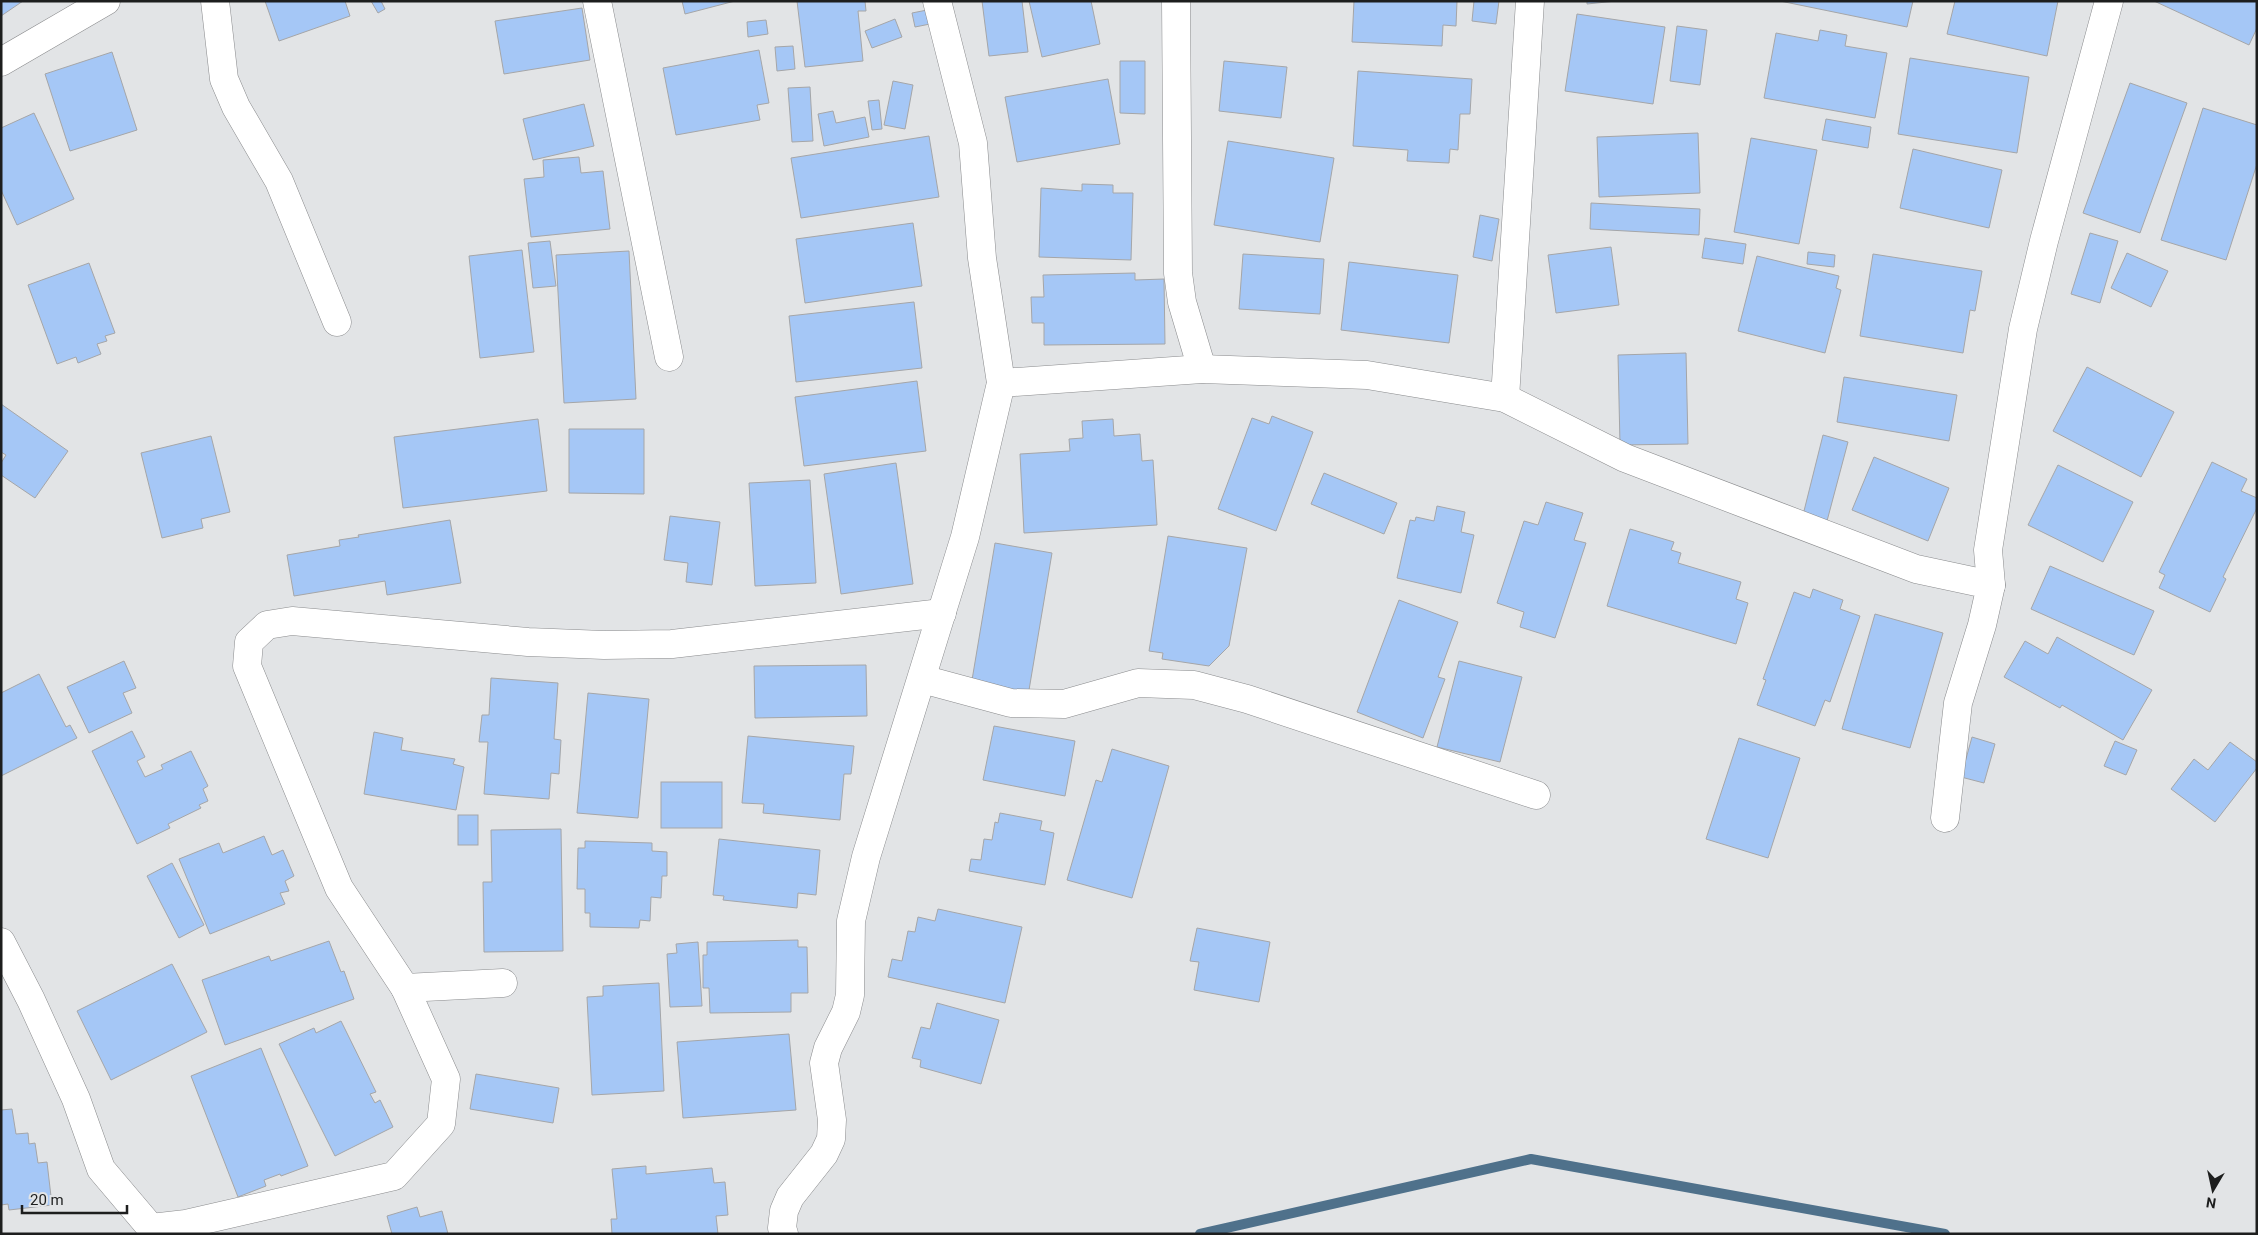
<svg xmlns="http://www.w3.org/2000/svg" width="2258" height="1235" font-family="Roboto,sans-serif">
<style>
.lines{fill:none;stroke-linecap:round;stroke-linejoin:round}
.stream{stroke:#4f718b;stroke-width:10}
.building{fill:#a5c7f6;stroke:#a5a6a8}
.minor-casing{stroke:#8a8b8d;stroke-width:29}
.minor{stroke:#fff;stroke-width:28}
</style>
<rect width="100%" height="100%" fill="#e2e4e6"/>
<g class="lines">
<polyline class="stream" points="1200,1234 1531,1159 1945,1234"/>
</g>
<g class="building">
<polygon points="1,1 23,1 1,16"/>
<polygon points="265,1 345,1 350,16 279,41"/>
<polygon points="371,1 381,1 385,9 378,13"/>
<polygon points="682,1 735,1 685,14"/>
<polygon points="797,1 865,1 866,11 858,11 863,61 805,67"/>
<polygon points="982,1 1022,1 1028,52 989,56"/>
<polygon points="1029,1 1091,1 1100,44 1042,57"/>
<polygon points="1354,1 1457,1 1456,26 1443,25 1442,46 1352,42"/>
<polygon points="1474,1 1499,1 1496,24 1472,21"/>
<polygon points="1587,1 1616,1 1587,4"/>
<polygon points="1780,1 1913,1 1907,27"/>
<polygon points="1955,1 2058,1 2047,56 1947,34"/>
<polygon points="2154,1 2257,1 2257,28 2249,45"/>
<polygon points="582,8 590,60 504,74 495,21"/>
<polygon points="932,9 935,23 915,27 912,13"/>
<polygon points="1577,14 1665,27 1653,104 1565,91"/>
<polygon points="895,19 902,37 872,48 865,31"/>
<polygon points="766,20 768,34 748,37 747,22"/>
<polygon points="1677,26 1707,30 1700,85 1670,81"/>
<polygon points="1820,30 1847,35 1845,46 1887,53 1875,118 1764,98 1776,33 1818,41"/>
<polygon points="793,46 795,69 777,71 775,47"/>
<polygon points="759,50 769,103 757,105 760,120 676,135 663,68"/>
<polygon points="112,52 137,130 70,151 45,74"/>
<polygon points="1910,58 2029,77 2017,153 1898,134"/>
<polygon points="1120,61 1145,61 1145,114 1120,113"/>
<polygon points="1224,61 1287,67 1281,118 1219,111"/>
<polygon points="1358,71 1472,79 1470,114 1460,114 1458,150 1450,149 1449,163 1407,161 1408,150 1353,146"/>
<polygon points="1108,79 1120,144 1017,162 1005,97"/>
<polygon points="893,81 913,85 905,129 884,125"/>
<polygon points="2130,83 2187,103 2140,233 2083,213"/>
<polygon points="810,87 813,141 792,142 788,88"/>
<polygon points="879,100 882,129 872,130 868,101"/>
<polygon points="584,104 594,146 533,160 523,119"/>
<polygon points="2203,108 2257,125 2257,164 2226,260 2161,240"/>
<polygon points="833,111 836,123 865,117 869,137 824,146 818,114"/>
<polygon points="34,113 74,199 17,225 1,190 1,128"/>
<polygon points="1826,119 1871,127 1868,148 1822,140"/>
<polygon points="1698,133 1700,193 1599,197 1597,137"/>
<polygon points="929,136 939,197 801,218 791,158"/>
<polygon points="1751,138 1817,150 1799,244 1734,232"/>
<polygon points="1228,141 1334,158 1320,242 1214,225"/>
<polygon points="1913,149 2002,170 1989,228 1900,208"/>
<polygon points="579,157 581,173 603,171 610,229 531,237 524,179 544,177 543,160"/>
<polygon points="1082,184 1113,185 1113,193 1133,193 1131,260 1039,257 1041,188 1082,191"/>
<polygon points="1591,203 1700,209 1699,235 1590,229"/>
<polygon points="1480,215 1499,219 1492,261 1473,257"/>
<polygon points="913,223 922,286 805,303 796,239"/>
<polygon points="2090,233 2118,241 2100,303 2071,294"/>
<polygon points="1705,238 1746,244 1743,264 1702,258"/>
<polygon points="550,241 556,286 533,288 528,243"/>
<polygon points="1611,247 1619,305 1556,313 1548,255"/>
<polygon points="522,250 534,352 480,358 469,256"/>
<polygon points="629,251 636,399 564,403 556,255"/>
<polygon points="1808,252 1835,255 1834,267 1807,264"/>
<polygon points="2127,253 2168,271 2151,307 2111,288"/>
<polygon points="1243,254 1324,259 1320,314 1239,309"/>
<polygon points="1873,254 1982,271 1975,311 1970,310 1963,353 1860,336"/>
<polygon points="1757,256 1839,276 1836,288 1841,290 1825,353 1738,331"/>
<polygon points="1349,262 1458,275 1449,343 1341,330"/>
<polygon points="89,263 115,333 105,336 107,341 97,344 101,354 78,363 76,357 57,364 28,285"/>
<polygon points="1135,273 1135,280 1164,279 1165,344 1044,345 1044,323 1032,323 1031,297 1044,297 1043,275"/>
<polygon points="914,302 922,368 796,382 789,316"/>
<polygon points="1686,353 1688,444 1620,445 1618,355"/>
<polygon points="2087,367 2174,412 2141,477 2053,431"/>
<polygon points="1844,377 1957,395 1949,441 1837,422"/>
<polygon points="917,381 926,451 804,466 795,397"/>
<polygon points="1,404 68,451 35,498 1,475 1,463 6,455 1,452"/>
<polygon points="1272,416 1313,432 1276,531 1218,509 1252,418 1269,424"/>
<polygon points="538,419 547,491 403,508 394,437"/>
<polygon points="1113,419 1114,436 1140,434 1142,461 1153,460 1157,525 1024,533 1020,454 1070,451 1069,439 1083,438 1082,421"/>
<polygon points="569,429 644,429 644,494 569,493"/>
<polygon points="1823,435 1848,442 1827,521 1803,515"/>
<polygon points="211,436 230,512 201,519 203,528 162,538 141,453"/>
<polygon points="1874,457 1949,488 1928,541 1852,510"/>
<polygon points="2212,462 2247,479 2241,491 2257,498 2257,508 2223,577 2226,579 2210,612 2159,588 2165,575 2159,572"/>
<polygon points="896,463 913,584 841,594 824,474"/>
<polygon points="2058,465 2133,502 2103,562 2028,525"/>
<polygon points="1324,473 1397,503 1384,534 1311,504"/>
<polygon points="810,480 816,583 755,586 749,483"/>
<polygon points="1546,502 1583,513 1574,540 1586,543 1555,638 1520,627 1524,612 1497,603 1524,521 1538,525"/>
<polygon points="1437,506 1465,512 1461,532 1474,535 1461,593 1397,578 1410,520 1415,521 1416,517 1434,521"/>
<polygon points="670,516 720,522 712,585 686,582 688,563 664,560"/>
<polygon points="450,520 461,583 387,595 385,581 294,596 287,555 340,546 339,540 359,537 358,535"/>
<polygon points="1630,529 1674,542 1671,550 1681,553 1678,563 1741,582 1736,599 1748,603 1736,644 1607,606"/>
<polygon points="1168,536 1247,548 1229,646 1209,666 1162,659 1163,653 1149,651"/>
<polygon points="995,543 1052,553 1028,696 971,686"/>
<polygon points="2050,566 2154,611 2134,655 2031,609"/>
<polygon points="1813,589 1843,600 1840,609 1860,616 1830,702 1825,700 1815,726 1757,705 1766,680 1763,679 1794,592 1810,598"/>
<polygon points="1399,600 1458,622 1438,677 1445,679 1423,738 1357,712"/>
<polygon points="1875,614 1943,633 1910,748 1842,729"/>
<polygon points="2057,637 2152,690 2123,740 2062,705 2060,708 2004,677 2025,641 2048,654"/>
<polygon points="124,661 136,688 123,693 132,713 89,733 67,687"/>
<polygon points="1459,661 1522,677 1500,762 1437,747"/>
<polygon points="866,665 867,716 755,718 754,666"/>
<polygon points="39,674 66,727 70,725 77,738 1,776 1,693"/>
<polygon points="491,678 558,683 554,739 561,740 559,774 551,773 549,799 484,794 488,742 479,742 482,715 489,715"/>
<polygon points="588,693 649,699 638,818 577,813"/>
<polygon points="994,726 1075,741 1065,796 983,780"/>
<polygon points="132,731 145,757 137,761 145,777 163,769 161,765 191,751 208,786 203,789 208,801 199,805 201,808 168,824 170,828 137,844 92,751"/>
<polygon points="374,732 403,738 401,750 455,759 453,764 464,767 456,810 364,794"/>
<polygon points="748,736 854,746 851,774 844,774 840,820 763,813 764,804 742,803"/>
<polygon points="1972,737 1995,744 1984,783 1961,777"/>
<polygon points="1739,738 1800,758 1768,858 1706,839"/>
<polygon points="2115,741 2137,750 2126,775 2104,766"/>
<polygon points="2230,742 2257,762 2257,768 2215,822 2171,789 2194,759 2208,770"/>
<polygon points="1112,749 1169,766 1132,898 1067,880 1096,780 1102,782"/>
<rect x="661" y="782" width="61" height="46"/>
<polygon points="1000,813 1042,821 1040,830 1054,833 1045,885 969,871 971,859 981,860 984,839 992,840 995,822 998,823"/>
<rect x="458" y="815" width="20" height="30"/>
<polygon points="561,829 563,951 484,952 483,882 492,882 491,830"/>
<polygon points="264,836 272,855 283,850 294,876 285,881 289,891 280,893 285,904 210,934 179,859 219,843 223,853"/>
<polygon points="719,839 820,850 816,895 798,893 797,908 723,900 724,896 713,895"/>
<polygon points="585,841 652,843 652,851 667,852 667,876 662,876 661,898 651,897 650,921 640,920 639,928 590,927 590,913 585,913 585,889 577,889 578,848 585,848"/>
<polygon points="172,863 204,925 179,938 147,876"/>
<polygon points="938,909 1022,927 1005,1003 888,977 892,959 902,961 908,931 915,932 918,917 935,921"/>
<polygon points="1197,928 1270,942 1259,1002 1194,990 1199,962 1190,961"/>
<polygon points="798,940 798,947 807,947 808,993 791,993 791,1012 710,1013 709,988 703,988 703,955 707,955 707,942"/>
<polygon points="329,941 341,972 344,971 354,999 225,1045 202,980 269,956 271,961"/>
<polygon points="698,942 702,1006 670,1007 667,954 677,953 676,944"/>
<polygon points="172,964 207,1032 111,1080 77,1011"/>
<polygon points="659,983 664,1091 592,1095 587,997 603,996 603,986"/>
<polygon points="937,1003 999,1020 981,1084 920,1067 921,1060 912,1058 921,1027 930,1029"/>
<polygon points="341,1021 376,1092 370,1094 375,1103 380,1100 393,1127 335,1156 279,1044 314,1028 316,1033"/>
<polygon points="789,1034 796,1110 683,1118 677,1042"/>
<polygon points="261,1048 308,1166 281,1176 280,1174 264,1180 266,1186 238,1197 191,1076"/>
<polygon points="476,1074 559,1088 553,1123 470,1109"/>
<polygon points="12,1109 16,1134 28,1133 29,1144 35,1143 38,1163 47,1162 52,1205 9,1210 8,1204 1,1205 1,1110"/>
<polygon points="646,1166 646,1174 712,1168 714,1183 725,1182 728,1215 716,1216 718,1234 612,1234 611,1219 617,1219 612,1169"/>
<polygon points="417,1207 420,1217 442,1211 448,1234 392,1234 387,1216"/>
</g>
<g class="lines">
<g class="minor-casing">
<g id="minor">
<polyline points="215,1 224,79 236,107 279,181 337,322"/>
<polyline points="597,1 669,357"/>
<polyline points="1176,1 1178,273 1182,302 1202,369"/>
<polyline points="1,62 106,1"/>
<polyline points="1001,383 1202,369 1367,375 1505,398 1625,458 1916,569 1991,585 1982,625 1958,703 1945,818"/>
<polyline points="1505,398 1530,1"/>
<polyline points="1991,585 1988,550 2023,329 2044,241 2109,1"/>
<polyline points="922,679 1011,703 1064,704 1138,683 1194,685 1247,699 1536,795"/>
<polyline points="1,942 31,1000 76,1099 101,1169 151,1228 186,1224 394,1176 441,1124 446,1079 405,988"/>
<polyline points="503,983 405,988 339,888 247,666 249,642 267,625 292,621 528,642 604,645 672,644 942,613"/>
<polyline points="784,1234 782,1228 784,1211 790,1197 824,1154 831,1139 832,1120 824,1063 828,1048 846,1012 850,995 851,921 866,857 965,537 1001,383 982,258 973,143 937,1"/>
</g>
</g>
<use href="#minor" class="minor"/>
</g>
<rect width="2258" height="1235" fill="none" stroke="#1d1e1e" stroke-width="5"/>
<g transform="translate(2213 1190) rotate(189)" stroke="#e2e4e6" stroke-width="4" paint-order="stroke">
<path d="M0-4L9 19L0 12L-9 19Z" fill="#1d1e1e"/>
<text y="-8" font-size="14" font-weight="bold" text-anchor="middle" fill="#1d1e1e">N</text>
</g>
<path d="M22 1205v8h105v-8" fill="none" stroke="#1d1e1e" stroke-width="2.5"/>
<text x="30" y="1205" font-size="15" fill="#1d1e1e" stroke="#e2e4e6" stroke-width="4" paint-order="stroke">20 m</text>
</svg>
